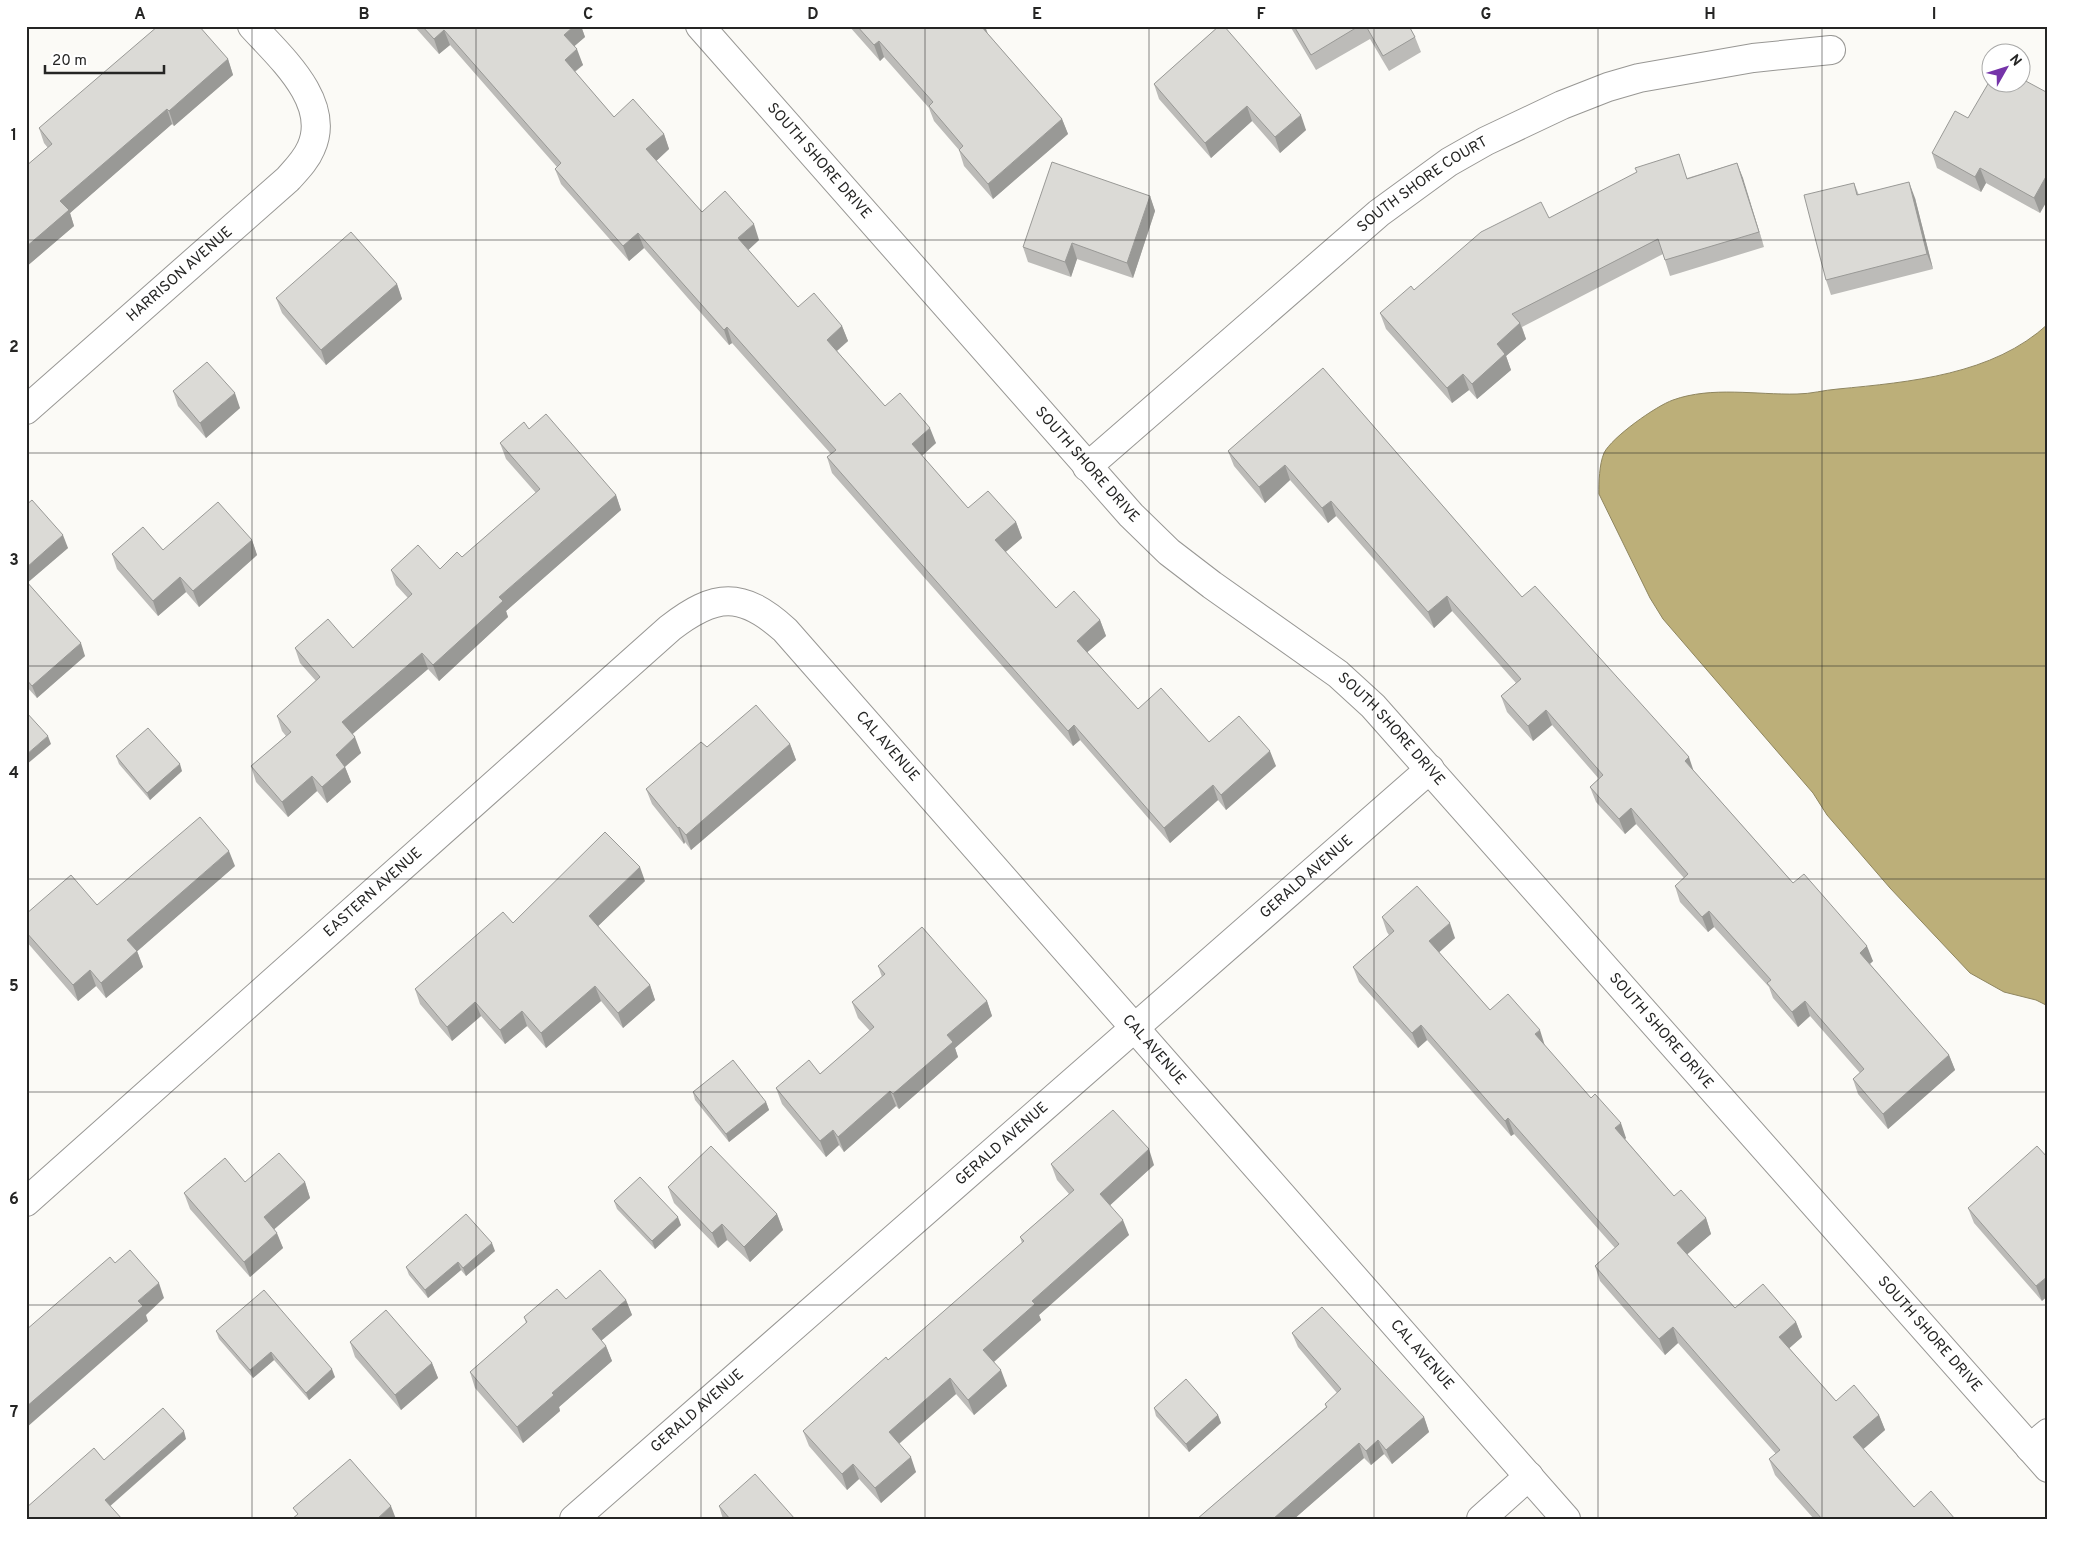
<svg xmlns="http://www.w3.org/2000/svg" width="2074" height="1545" font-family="Overpass,sans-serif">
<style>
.water{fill:#bcaf79;stroke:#8f8660}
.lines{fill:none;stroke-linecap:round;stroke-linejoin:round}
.minor-casing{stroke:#989794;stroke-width:30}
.minor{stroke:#fff;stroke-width:28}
.wall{fill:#bcbbb8}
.shaded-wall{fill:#999996}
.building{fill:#dbdad6;stroke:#999996}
.grid{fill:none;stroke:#252524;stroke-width:1;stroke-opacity:0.55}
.labels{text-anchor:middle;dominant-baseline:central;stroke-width:4.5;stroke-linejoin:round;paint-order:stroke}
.street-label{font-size:15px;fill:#252524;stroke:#fff}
.neatline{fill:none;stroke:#252524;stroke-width:2}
.grid-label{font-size:16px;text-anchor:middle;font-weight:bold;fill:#252524}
</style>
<rect width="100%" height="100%" fill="#fbfaf6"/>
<path class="water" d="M 2048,324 L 2048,1006 L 2036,1000 L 2004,992 L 1970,973 L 1890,888 L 1827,815 L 1813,793 L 1663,619 L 1650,598 L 1599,494 C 1599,482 1599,465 1604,453 C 1612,437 1656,406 1673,400 C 1712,386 1756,395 1797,394 C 1811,394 1824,390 1838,389 C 1910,382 1993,375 2048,324 Z"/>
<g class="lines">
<g class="minor-casing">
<g id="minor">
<path id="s1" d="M 700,26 L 1131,515 L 1169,552 L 1212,585 L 1338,674 L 1373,706 L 2048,1468"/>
<path id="s2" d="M 26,410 L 288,179 C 297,169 306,160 311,148 C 332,102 280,57 252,26"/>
<path id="s3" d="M 1087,467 L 1379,213 L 1449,162 L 1486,141 L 1562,105 L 1608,87 L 1639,78 L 1753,58 L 1831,50"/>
<path id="s4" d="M 26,1202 L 670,628 C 715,593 742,591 785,630 L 1566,1519"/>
<polyline points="2030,1448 2048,1433"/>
<path id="s5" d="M 574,1519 L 1430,769"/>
<polyline points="1481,1519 1529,1476"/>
</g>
</g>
<use href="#minor" class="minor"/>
</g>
<g class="wall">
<polygon points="414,26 581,26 585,37 574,46 583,65 575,72 614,117 664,134 669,149 656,161 702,212 759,240 748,250 798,307 842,326 848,341 837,351 885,406 936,443 922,456 968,508 1016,522 1022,538 1005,552 1056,608 1100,620 1106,636 1087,652 1138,709 1209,742 1276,766 1226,810 1218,800 1170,843 1080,740 1073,746 832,473 827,457 831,454 732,343 729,345 644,248 629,261 561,184 555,169 557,167 450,45 439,54"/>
<polygon points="849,26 985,26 988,34 1062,119 1068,134 993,199 964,166 959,150 934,121 929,108 884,57 880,61"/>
<polygon points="1219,26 1306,130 1280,153 1252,121 1211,158 1159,99 1154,84"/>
<polygon points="1290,26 1409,26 1415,37 1421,52 1389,71 1370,39 1316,70"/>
<polygon points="228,59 233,75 174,126 172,124 70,213 74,226 26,267 26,166 48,148 44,143 39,128"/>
<polygon points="2048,93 2048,199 2040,213 1986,183 1981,192 1937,168 1932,153 1968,118"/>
<polygon points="1737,163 1764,247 1670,276 1663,254 1522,327 1526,339 1506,356 1511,370 1477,399 1469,390 1452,403 1386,329 1380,313 1414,290 1549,218 1687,178"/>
<polygon points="1854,183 1859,195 1915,198 1933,269 1831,295 1826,280"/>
<polygon points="1150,196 1155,211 1133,278 1077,259 1071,277 1028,262 1023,247"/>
<polygon points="397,284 402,299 326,365 282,313 276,298"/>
<polygon points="1323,368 1522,597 1694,771 1793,883 1873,961 1870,964 1949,1055 1955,1070 1888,1129 1858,1094 1853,1079 1860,1073 1810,1016 1798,1027 1773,998 1769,987 1714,927 1708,932 1680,902 1675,886 1684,878 1636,824 1625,834 1596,802 1590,787 1599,779 1552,725 1533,741 1507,712 1501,696 1516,683 1452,611 1434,628 1336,516 1328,523 1290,480 1265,503 1234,466 1228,451"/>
<polygon points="173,391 240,408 206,438 178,406"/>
<polygon points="529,429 616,495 621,510 506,611 508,617 439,681 428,669 352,734 361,753 345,767 351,782 327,803 317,791 288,817 256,782 251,766 286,736 282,731 277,716 316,681 300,663 295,648 353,648 408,598 396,585 391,570 440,569 462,557 536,493 506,459 500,443"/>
<polygon points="26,505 68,548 27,583 85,656 37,698 26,686"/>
<polygon points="252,540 257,555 199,607 186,592 158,616 117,569 112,554 163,550"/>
<polygon points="790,744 796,760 691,850 685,842 684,844 652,804 646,789 707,747"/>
<polygon points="116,756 182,771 150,800 119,764"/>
<polygon points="235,866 137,951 143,967 106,998 96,986 78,1001 26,941 26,914 97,905"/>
<polygon points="645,881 598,926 650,985 655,1000 623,1028 601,1001 546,1048 527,1026 505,1044 481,1016 452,1041 420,1004 415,989 513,923"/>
<polygon points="1382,917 1455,938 1439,952 1490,1010 1545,1046 1626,1138 1625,1139 1674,1196 1706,1218 1711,1234 1687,1254 1735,1308 1796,1322 1802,1337 1789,1348 1836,1401 1879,1415 1885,1430 1863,1449 1914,1507 1955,1519 1814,1519 1775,1475 1769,1459 1776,1454 1678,1343 1665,1355 1600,1281 1595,1266 1615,1248 1514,1134 1511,1136 1427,1040 1418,1048 1359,982 1353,967 1389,935 1387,932"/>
<polygon points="878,966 987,1001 992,1016 955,1048 958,1057 899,1109 896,1106 844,1152 839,1145 826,1157 782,1104 776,1088 820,1074 870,1031 858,1018 852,1002 882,977"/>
<polygon points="693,1092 766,1102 769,1110 729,1142 695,1100"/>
<polygon points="2048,1158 2042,1301 1974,1223 1968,1208"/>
<polygon points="1051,1164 1154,1165 1110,1205 1129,1235 1039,1315 1041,1320 994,1362 1007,1386 974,1415 956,1394 899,1444 916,1472 881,1503 859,1479 847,1490 809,1446 803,1431 888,1360 1022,1243 1020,1237 1069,1194 1057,1180"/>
<polygon points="245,1182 305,1182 310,1198 274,1229 283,1248 250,1277 190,1209 184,1193"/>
<polygon points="668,1187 777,1214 783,1230 750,1262 727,1240 718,1248 674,1203"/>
<polygon points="614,1201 681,1225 655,1249 617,1209"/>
<polygon points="495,1251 466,1276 461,1270 428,1298 409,1275 406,1267"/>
<polygon points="566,1299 626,1300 632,1315 601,1341 606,1346 612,1361 559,1407 560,1411 523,1443 475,1388 470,1372 526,1323 524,1317"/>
<polygon points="216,1331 335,1377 309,1400 274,1360 253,1378 219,1339"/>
<polygon points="1292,1333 1424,1417 1429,1432 1392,1464 1384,1454 1371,1465 1364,1458 1294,1519 1197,1519 1326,1407 1325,1404 1337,1393 1298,1347"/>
<polygon points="350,1342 432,1363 438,1378 401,1410 355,1357"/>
<polygon points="1154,1408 1218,1415 1221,1423 1189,1452 1156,1416"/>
<polygon points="719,1506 795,1519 723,1519"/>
</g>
<g class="shaded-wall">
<polygon points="574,26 581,26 585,37 570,50 564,35"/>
<polygon points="980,26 985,26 988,36"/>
<polygon points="444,30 450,45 439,54 434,39"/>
<polygon points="879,41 884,57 880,61 874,45"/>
<polygon points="577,49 583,65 570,75 565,60"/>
<polygon points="228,59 233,75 174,126 169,111"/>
<polygon points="1247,106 1252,121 1211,158 1205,143"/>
<polygon points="167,109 172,124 70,213 74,226 26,267 26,247 60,201"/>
<polygon points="1301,115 1306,130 1280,153 1275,137"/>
<polygon points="1062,119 1068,134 993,199 988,184"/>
<polygon points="664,134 669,149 652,165 646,149"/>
<polygon points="1737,163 1743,178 1764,247 1759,232"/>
<polygon points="1980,168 1986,183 1981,192 1975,177"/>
<polygon points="2048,173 2048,199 2040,213 2034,198"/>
<polygon points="1909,182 1915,198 1933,269 1927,254"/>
<polygon points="1150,196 1155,211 1133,278 1127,263"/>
<polygon points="754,224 759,240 744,254 738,238"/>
<polygon points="638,233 644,248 629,261 623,246"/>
<polygon points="1072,243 1077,259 1071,277 1065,262"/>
<polygon points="397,284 402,299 326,365 321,350"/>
<polygon points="1520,323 1526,339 1506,356 1511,370 1477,399 1472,384 1497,344"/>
<polygon points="842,326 848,341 832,355 827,340"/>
<polygon points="727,327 732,343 729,345 724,330"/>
<polygon points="1463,374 1469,390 1452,403 1447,388"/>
<polygon points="235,393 240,408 206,438 200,423"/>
<polygon points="930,428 936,443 917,460 912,444"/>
<polygon points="1285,465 1290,480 1265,503 1259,487"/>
<polygon points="616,495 621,510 506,611 508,617 439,681 433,665 499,597"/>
<polygon points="1331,501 1336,516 1328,523 1322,508"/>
<polygon points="1016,522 1022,538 1001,556 995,540"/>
<polygon points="63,535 68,548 26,584 26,568"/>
<polygon points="252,540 257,555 199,607 193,591"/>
<polygon points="180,577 186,592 158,616 153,601"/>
<polygon points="1447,596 1452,611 1434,628 1428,612"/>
<polygon points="1100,620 1106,636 1083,656 1077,641"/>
<polygon points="81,643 85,656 37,698 32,686"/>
<polygon points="422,653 428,669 348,738 342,722"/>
<polygon points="1546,710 1552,725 1533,741 1528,726"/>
<polygon points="1074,725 1080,740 1073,746 1068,731"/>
<polygon points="48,736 51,744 26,765 26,755"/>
<polygon points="355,737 361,753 341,770 336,755"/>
<polygon points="790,744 796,760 691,850 686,835"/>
<polygon points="1270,751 1276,766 1226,810 1221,795"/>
<polygon points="1689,757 1694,772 1685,761"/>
<polygon points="180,764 182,771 150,800 147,793"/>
<polygon points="345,767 351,782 327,803 322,787"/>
<polygon points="312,776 317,791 288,817 282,802"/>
<polygon points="1213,785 1218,800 1170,843 1164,828"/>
<polygon points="1631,808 1636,824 1625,834 1619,819"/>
<polygon points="679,827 685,842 684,844 678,828"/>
<polygon points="229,851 235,866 133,955 127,940"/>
<polygon points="640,867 645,881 594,930 589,916"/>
<polygon points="1709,911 1714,927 1708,932 1702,917"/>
<polygon points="1450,923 1455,938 1435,956 1429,941"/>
<polygon points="1867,946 1873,961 1865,968 1860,953"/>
<polygon points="137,951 143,967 106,998 101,983"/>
<polygon points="90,970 96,986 78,1001 73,985"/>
<polygon points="650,985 655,1000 623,1028 618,1013"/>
<polygon points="595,986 601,1001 546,1048 541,1033"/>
<polygon points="987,1001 992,1016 955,1048 958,1057 899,1109 893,1094 947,1035"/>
<polygon points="1805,1001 1810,1016 1798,1027 1792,1012"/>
<polygon points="475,1002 481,1016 452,1041 447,1027"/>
<polygon points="522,1011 527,1026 505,1044 500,1030"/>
<polygon points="1421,1025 1427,1040 1418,1048 1412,1033"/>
<polygon points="1540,1030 1545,1046 1540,1050 1535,1034"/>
<polygon points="1949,1055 1955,1070 1888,1129 1883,1114"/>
<polygon points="890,1091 896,1106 844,1152 838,1137"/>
<polygon points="766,1102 769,1110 729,1142 726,1134"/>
<polygon points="1508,1118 1514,1134 1511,1136 1505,1121"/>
<polygon points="1621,1123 1626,1138 1621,1143 1615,1128"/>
<polygon points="833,1130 839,1145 826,1157 820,1141"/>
<polygon points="1149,1149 1154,1165 1106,1209 1100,1194"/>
<polygon points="305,1182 310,1198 270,1233 264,1217"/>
<polygon points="777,1214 783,1230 750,1262 744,1247"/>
<polygon points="678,1217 681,1225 655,1249 652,1241"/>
<polygon points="1706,1218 1711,1234 1683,1258 1677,1243"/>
<polygon points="1123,1220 1129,1235 1039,1315 1041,1320 989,1366 983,1350 1032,1301"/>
<polygon points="722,1224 727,1240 718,1248 712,1233"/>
<polygon points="277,1233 283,1248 250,1277 244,1262"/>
<polygon points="492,1243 495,1251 466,1276 463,1268"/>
<polygon points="458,1262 461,1270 428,1298 425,1290"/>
<polygon points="2048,1276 2048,1296 2042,1301 2036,1286"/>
<polygon points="159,1283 164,1298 146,1315 148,1321 26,1428 26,1407 138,1301"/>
<polygon points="626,1300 632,1315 597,1344 592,1329"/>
<polygon points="1796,1322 1802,1337 1785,1352 1779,1337"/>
<polygon points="1673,1327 1678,1343 1665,1355 1659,1339"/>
<polygon points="606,1346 612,1361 559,1407 560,1411 523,1443 517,1427 552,1393"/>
<polygon points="271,1352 274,1360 253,1378 250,1370"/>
<polygon points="432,1363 438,1378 401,1410 395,1395"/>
<polygon points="332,1369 335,1377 309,1400 306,1393"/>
<polygon points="1001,1370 1007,1386 974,1415 968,1400"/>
<polygon points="950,1378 956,1394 895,1447 889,1432"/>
<polygon points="1218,1415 1221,1423 1189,1452 1186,1444"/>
<polygon points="1879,1415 1885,1430 1859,1453 1853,1437"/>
<polygon points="1424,1417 1429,1432 1392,1464 1386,1450"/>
<polygon points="184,1431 186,1439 108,1508 105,1500"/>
<polygon points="1378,1440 1384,1454 1371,1465 1366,1451"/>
<polygon points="1359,1443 1364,1458 1294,1519 1273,1519"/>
<polygon points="911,1457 916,1472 881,1503 875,1488"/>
<polygon points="853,1464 859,1479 847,1490 842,1474"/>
<polygon points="391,1506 396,1519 377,1519"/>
</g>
<g class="building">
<polygon points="158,26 199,26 228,59 169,111 167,109 60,201 69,210 26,247 26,166 52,144 39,128"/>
<polygon points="422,26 574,26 564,35 577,49 565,60 614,117 633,99 664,134 646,149 702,212 725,191 754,224 738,238 798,307 814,293 842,326 827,340 885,406 900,393 930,428 912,444 968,508 988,491 1016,522 995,540 1056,608 1074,591 1100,620 1077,641 1138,709 1161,688 1209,742 1239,716 1270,751 1221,795 1213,785 1164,828 1074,725 1068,731 827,457 836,450 727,327 724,330 638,233 623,246 555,169 561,163 444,30 434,39"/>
<polygon points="857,26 981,26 1062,119 988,184 959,150 963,146 929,106 933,102 879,41 874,45"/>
<polygon points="1219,26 1224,26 1301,115 1275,137 1247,106 1205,143 1154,84"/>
<polygon points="1294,26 1359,26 1311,55"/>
<polygon points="1366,26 1409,26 1415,37 1383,56"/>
<polygon points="1992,77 1992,82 2022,82 2022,79 2048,93 2048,173 2034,198 1980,168 1975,177 1932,153 1955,111 1968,118"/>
<polygon points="1679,154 1687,179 1737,163 1759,232 1665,260 1658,239 1512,314 1520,323 1497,344 1505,354 1472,384 1463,374 1447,388 1380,313 1411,286 1414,290 1481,232 1541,202 1549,218 1637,172 1635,168"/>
<polygon points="1052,162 1150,196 1127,263 1072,243 1065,262 1023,247"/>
<polygon points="1909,182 1927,254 1826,280 1804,195 1854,183 1857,195"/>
<polygon points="351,232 397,284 321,350 276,298"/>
<polygon points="207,362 235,393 200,423 173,391"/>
<polygon points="1323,368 1522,597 1535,586 1689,757 1685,761 1793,883 1804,874 1867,946 1860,953 1949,1055 1883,1114 1853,1079 1864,1069 1805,1001 1792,1012 1767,983 1771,980 1709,911 1702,917 1675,886 1688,874 1631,808 1619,819 1590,787 1603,775 1546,710 1528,726 1501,696 1521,679 1447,596 1428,612 1331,501 1322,508 1285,465 1259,487 1228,451"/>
<polygon points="546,414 616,495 499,597 503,601 433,665 422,653 342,722 355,737 336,755 345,767 322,787 312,776 282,802 251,766 291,732 277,716 320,677 295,648 328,619 353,648 412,594 391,570 418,545 440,569 457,552 462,557 540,489 500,443 524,422 529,429"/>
<polygon points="32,500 63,535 26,568 26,505"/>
<polygon points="218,502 252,540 193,591 180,577 153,601 112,554 143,527 163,550"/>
<polygon points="26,581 81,643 32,686 26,679"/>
<polygon points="756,705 790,744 686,835 679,827 678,828 646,789 701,742 707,747"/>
<polygon points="26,712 48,736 26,755"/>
<polygon points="148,728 180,764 147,793 116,756"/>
<polygon points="200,817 229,851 127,940 137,951 101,983 90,970 73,985 26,932 26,914 71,875 97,905"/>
<polygon points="605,832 640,867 589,916 650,985 618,1013 595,986 541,1033 522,1011 500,1030 475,1002 447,1027 415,989 503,912 513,923"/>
<polygon points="1417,886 1450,923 1429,941 1490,1010 1508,994 1540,1030 1535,1034 1591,1098 1595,1094 1621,1123 1615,1128 1674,1196 1681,1190 1706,1218 1677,1243 1735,1308 1763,1284 1796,1322 1779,1337 1836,1401 1854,1385 1879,1415 1853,1437 1914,1507 1931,1491 1955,1519 1822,1519 1769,1459 1780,1450 1673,1327 1659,1339 1595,1266 1619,1244 1508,1118 1505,1121 1421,1025 1412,1033 1353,967 1394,931 1382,917"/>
<polygon points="922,927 987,1001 947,1035 953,1042 893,1094 890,1091 838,1137 833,1130 820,1141 776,1088 809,1060 820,1074 874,1027 852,1002 885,974 878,966"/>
<polygon points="733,1060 766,1102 726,1134 693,1092"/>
<polygon points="1113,1110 1149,1149 1100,1194 1123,1220 1032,1301 1035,1304 983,1350 1001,1370 968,1400 950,1378 889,1432 911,1457 875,1488 853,1464 842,1474 803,1431 886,1357 888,1360 1024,1241 1020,1237 1074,1190 1051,1164"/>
<polygon points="711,1146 777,1214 744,1247 722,1224 712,1233 668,1187"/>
<polygon points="2037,1146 2048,1158 2048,1276 2036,1286 1968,1208"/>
<polygon points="279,1153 305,1182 264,1217 277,1233 244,1262 184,1193 225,1158 245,1182"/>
<polygon points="640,1177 678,1217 652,1241 614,1201"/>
<polygon points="466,1214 492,1243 463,1268 458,1262 425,1290 406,1267"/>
<polygon points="130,1250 159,1283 138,1301 143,1306 26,1407 26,1330 110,1257 115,1263"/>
<polygon points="600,1270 626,1300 592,1329 606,1346 552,1393 554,1395 517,1427 470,1372 527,1322 524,1317 557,1289 566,1299"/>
<polygon points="264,1290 332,1369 306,1393 271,1352 250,1370 216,1331"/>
<polygon points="1322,1307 1424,1417 1386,1450 1378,1440 1366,1451 1359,1443 1273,1519 1197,1519 1327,1407 1325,1404 1341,1389 1292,1333"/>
<polygon points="386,1310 432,1363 395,1395 350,1342"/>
<polygon points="1186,1379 1218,1415 1186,1444 1154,1408"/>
<polygon points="163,1408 184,1431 105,1500 122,1519 26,1519 26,1508 94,1448 104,1460"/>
<polygon points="350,1459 391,1506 377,1519 292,1519 298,1514 293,1508"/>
<polygon points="755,1474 795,1519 730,1519 719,1506"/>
</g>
<path class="grid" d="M 252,26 L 252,1519M 476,26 L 476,1519M 701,26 L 701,1519M 925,26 L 925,1519M 1149,26 L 1149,1519M 1374,26 L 1374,1519M 1598,26 L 1598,1519M 1822,26 L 1822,1519M 26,240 L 2048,240M 26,453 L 2048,453M 26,666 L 2048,666M 26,879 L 2048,879M 26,1092 L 2048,1092M 26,1305 L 2048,1305"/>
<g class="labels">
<g class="street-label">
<text stroke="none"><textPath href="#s1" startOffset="180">SOUTH SHORE DRIVE</textPath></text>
<text stroke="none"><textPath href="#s3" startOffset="439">SOUTH SHORE COURT</textPath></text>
<text stroke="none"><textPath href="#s2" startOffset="205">HARRISON AVENUE</textPath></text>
<text stroke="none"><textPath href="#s1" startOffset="585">SOUTH SHORE DRIVE</textPath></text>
<text stroke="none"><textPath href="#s1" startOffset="990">SOUTH SHORE DRIVE</textPath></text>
<text stroke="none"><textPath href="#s4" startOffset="1148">CAL AVENUE</textPath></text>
<text stroke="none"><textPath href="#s5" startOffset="974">GERALD AVENUE</textPath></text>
<text stroke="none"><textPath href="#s4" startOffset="465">EASTERN AVENUE</textPath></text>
<text stroke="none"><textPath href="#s1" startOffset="1395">SOUTH SHORE DRIVE</textPath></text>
<text stroke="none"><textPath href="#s4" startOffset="1552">CAL AVENUE</textPath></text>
<text stroke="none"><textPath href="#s5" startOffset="569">GERALD AVENUE</textPath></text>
<text stroke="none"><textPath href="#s1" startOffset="1800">SOUTH SHORE DRIVE</textPath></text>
<text stroke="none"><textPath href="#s4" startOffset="1958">CAL AVENUE</textPath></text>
<text stroke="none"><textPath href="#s5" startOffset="164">GERALD AVENUE</textPath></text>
</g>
</g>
<rect width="2074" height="1545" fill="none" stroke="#ffffff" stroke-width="55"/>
<g transform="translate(2006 68) rotate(51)"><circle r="24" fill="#ffffff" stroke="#a8a8a7"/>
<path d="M0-4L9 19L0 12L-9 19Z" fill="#7534a9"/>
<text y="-8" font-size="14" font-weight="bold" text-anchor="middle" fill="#252524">N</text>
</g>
<path d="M45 65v8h119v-8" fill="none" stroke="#252524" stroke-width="2.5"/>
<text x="52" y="65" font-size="15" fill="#252524" stroke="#ffffff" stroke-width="4" paint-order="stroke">20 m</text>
<rect x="28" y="28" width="2018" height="1490" class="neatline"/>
<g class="grid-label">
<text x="140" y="19">A</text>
<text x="364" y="19">B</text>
<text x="588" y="19">C</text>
<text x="813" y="19">D</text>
<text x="1037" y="19">E</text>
<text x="1261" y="19">F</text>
<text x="1486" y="19">G</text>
<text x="1710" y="19">H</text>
<text x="1934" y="19">I</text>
<text x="14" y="140">1</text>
<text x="14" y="352">2</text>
<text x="14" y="565">3</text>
<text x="14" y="778">4</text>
<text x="14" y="991">5</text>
<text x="14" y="1204">6</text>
<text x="14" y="1417">7</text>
</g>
</svg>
